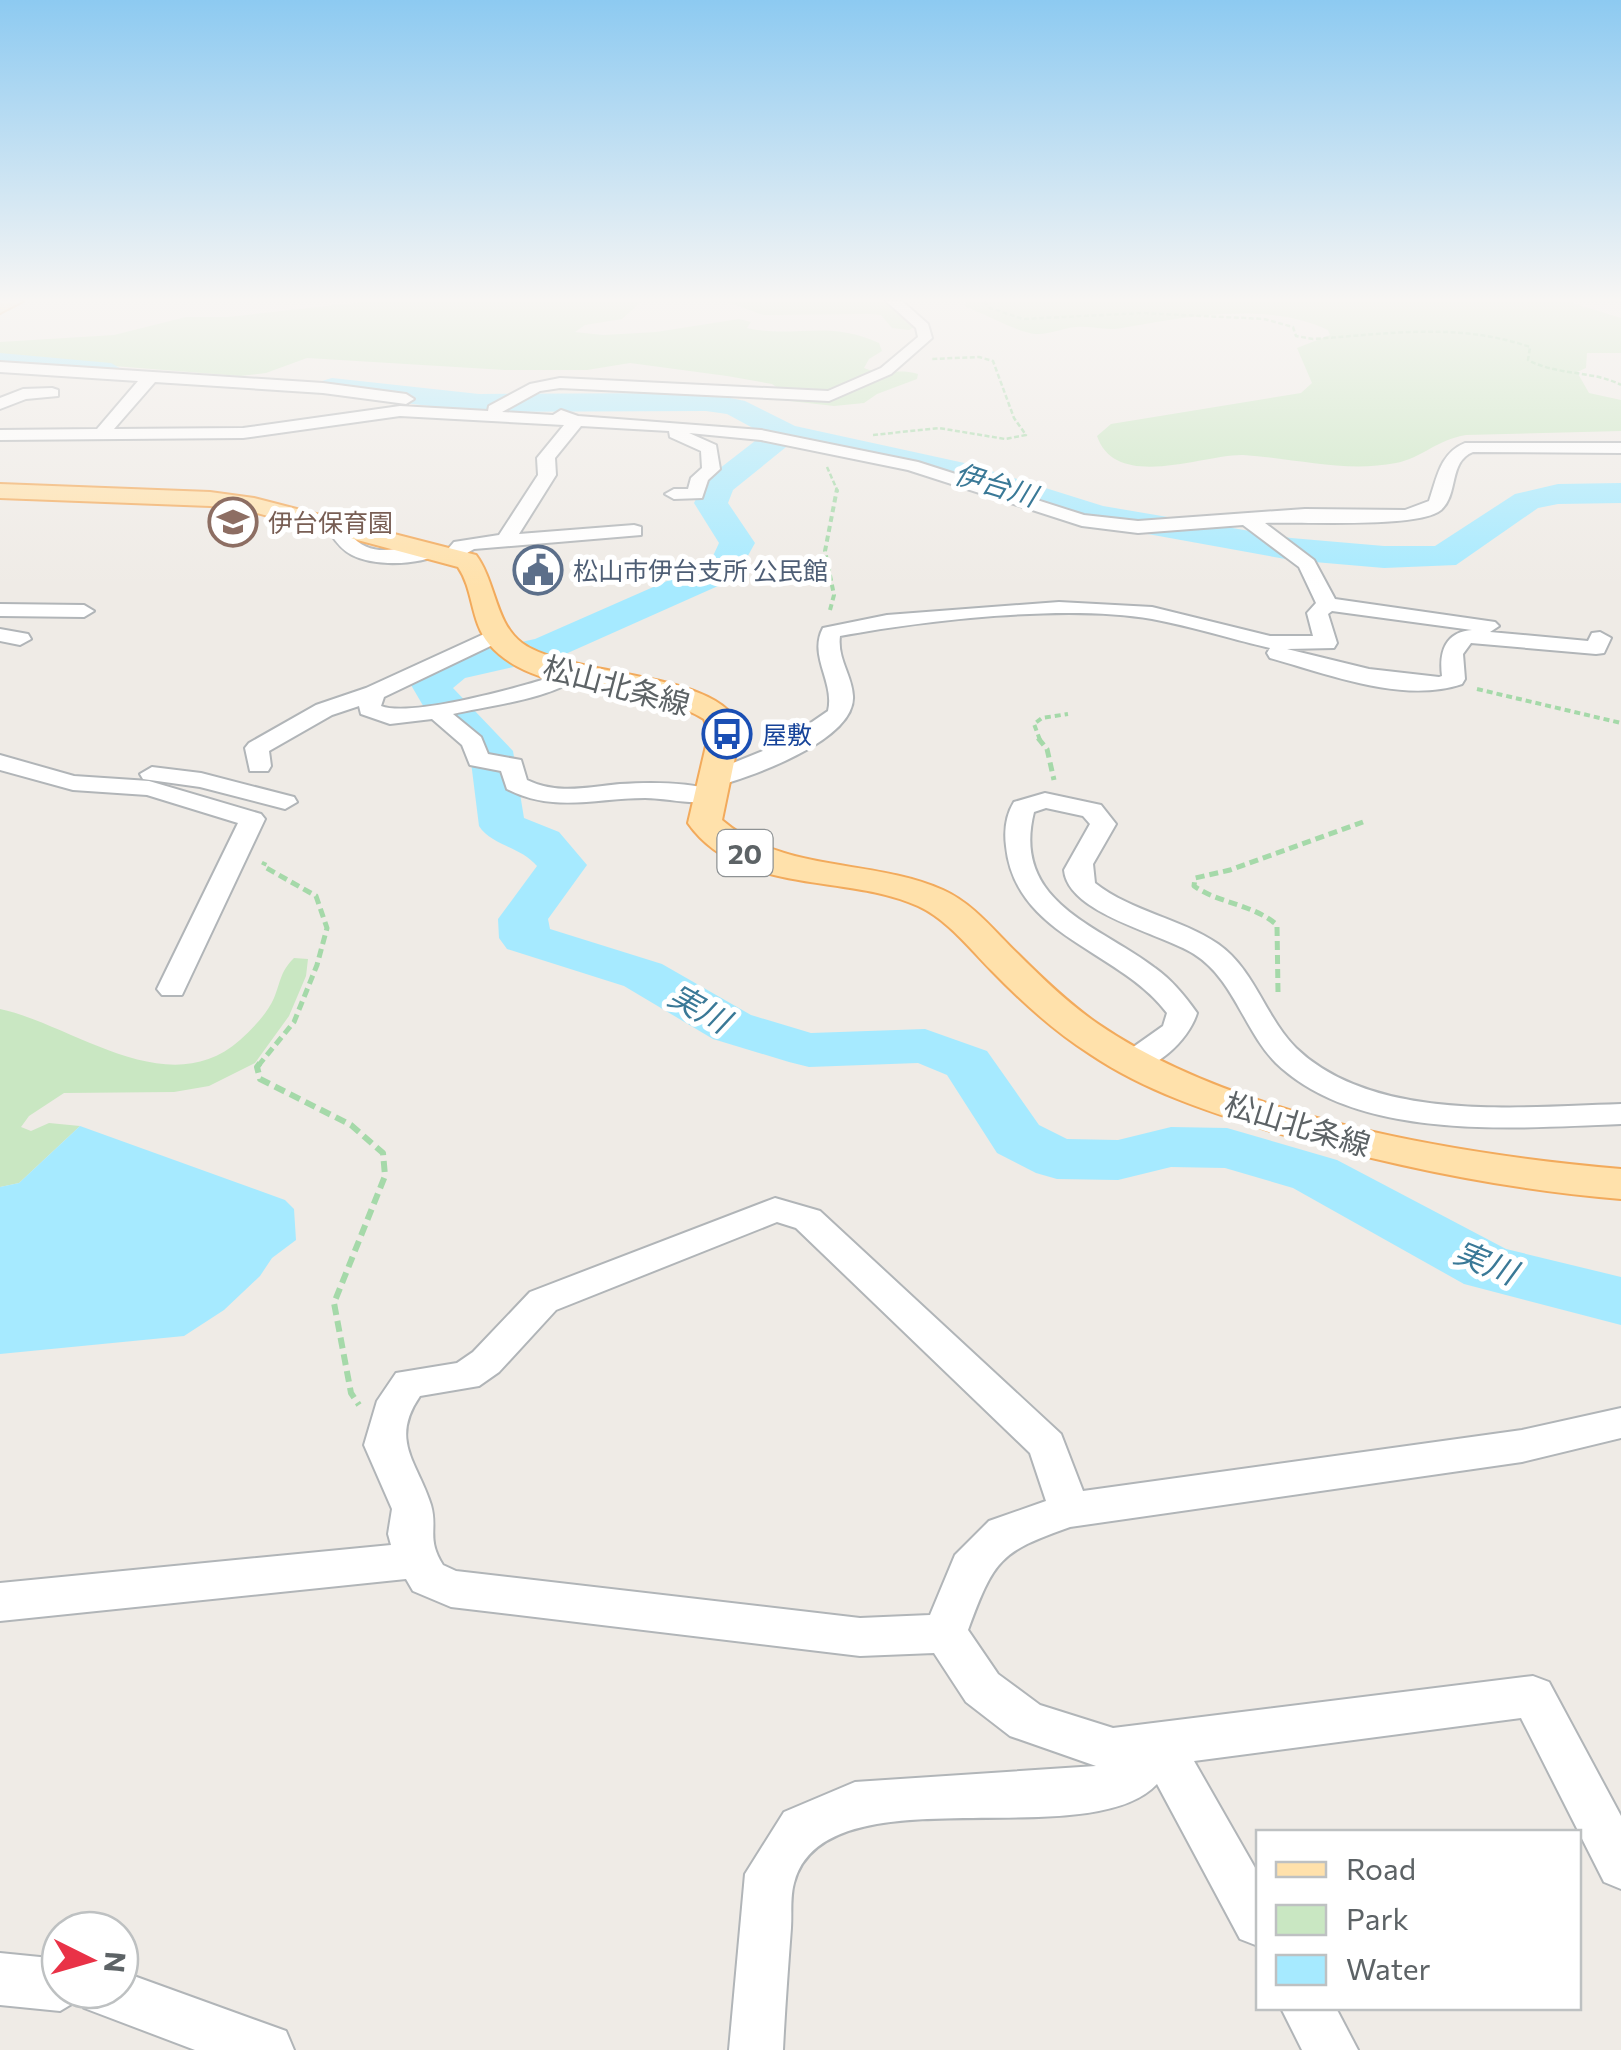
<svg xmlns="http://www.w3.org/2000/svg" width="1621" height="2050" font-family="Commissioner,'Noto Sans JP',sans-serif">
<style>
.green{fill:#c9e7c2}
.water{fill:#a6eaff}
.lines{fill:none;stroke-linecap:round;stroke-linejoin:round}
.river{fill:#a6eaff;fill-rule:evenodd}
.minor-casing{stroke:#b1b5b8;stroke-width:4}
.major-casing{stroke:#f2aa5c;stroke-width:4}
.path-far3{stroke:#a5d9a9;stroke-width:2.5;stroke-dasharray:5 2.5;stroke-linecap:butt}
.path-far2{stroke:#a5d9a9;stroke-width:4;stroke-dasharray:6 4;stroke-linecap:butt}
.path-far1{stroke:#a5d9a9;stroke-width:5;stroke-dasharray:9 5;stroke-linecap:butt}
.path{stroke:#a5d9a9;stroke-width:6;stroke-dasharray:11 6;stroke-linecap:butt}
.minor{fill:#fff;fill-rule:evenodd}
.major{fill:#ffe1ab;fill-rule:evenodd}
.labels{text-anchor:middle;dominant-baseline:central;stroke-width:10;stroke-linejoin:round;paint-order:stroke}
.far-education-label{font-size:25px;fill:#785e54;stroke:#fff;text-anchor:start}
.far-service-label{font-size:25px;fill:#4e5e75;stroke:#fff;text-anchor:start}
.far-transit-label{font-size:25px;fill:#164399;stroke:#fff;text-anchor:start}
.far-water-label{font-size:28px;font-style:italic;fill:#3a7997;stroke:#fff}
.shield{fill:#fff;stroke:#8e9294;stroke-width:2.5}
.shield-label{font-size:28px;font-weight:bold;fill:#5d6366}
.street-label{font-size:30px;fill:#5d6366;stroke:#fff}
.water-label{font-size:32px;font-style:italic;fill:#3a7997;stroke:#fff}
</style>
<rect width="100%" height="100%" fill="#efebe6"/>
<g class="green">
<path d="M 372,301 L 642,301 L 622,319 L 585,325 L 575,332 L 603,335 L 656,332 L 739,319 L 751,322 L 747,328 C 795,339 827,319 879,343 L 882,351 L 869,359 L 864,368 C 882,376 899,368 918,374 L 917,379 L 877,394 L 864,403 L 834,406 L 773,399 L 634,393 L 781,390 L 772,384 L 727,376 L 630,363 L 587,370 L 505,370 L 307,358 L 266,373 L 240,376 L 0,357 L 0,342 L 114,335 L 186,317 L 228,317 Z"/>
<polygon points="725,301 889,301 915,326 909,330 892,328 881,315 869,314 763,315"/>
<path d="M 965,301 L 1566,301 L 1621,318 L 1621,353 L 1587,353 L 1586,368 L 1577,372 L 1589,393 L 1621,400 L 1621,431 L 1466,435 C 1436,440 1422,458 1396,463 C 1344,473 1295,458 1243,455 C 1204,454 1116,492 1097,436 L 1111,424 L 1301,393 L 1312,383 L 1297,348 L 1330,335 L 1328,330 C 1266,301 1186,317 1122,328 C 1107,331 1091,326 1076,327 C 1063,328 1051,334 1038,334 C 1020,334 986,314 966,307 Z"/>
<path d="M 294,958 L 308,959 L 306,976 L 289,1016 L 255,1063 L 209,1086 L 174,1092 L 64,1093 L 29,1116 L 21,1127 L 31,1131 L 49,1123 L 80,1126 L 19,1183 L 0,1187 L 0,1009 C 74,1025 168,1104 240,1040 C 253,1028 267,1014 274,998 C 281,981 280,972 294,958 Z"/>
</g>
<polygon class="water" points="80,1126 285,1200 294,1209 296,1240 272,1258 260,1276 224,1310 184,1336 0,1354 0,1187 19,1183"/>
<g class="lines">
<g class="river">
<polygon points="0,353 111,363 125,371 111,379 0,369"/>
<path d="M 332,378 L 479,394 L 706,393 L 745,401 L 795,426 L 969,464 L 1103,506 L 1291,538 L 1384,546 L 1435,546 L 1515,494 L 1558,484 L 1621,483 L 1621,503 L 1558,504 L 1538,508 L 1456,565 L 1384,568 L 1291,560 L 1098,525 L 950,479 L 791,443 L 733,490 L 728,503 L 755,543 L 740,570 L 718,586 L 561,656 L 465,678 L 453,688 L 513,751 L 524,818 L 559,832 L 587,865 L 548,919 L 550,929 L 662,964 L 751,1015 L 811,1033 L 925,1029 L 987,1051 L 1039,1125 L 1067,1139 L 1118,1140 L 1171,1127 L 1227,1128 L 1337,1160 L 1506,1249 L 1621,1277 L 1621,1325 L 1464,1284 L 1293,1188 L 1225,1168 L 1171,1167 L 1118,1180 L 1057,1179 L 1036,1173 L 997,1153 L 947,1075 L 918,1063 L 809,1067 L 789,1062 L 713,1039 L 624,986 L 507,949 L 499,938 L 498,919 L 537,866 C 520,846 492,846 479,826 L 470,754 L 425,709 L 411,685 L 437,660 L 535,639 L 692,570 L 713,556 L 719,543 L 694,503 L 706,479 L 764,434 L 727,414 L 706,411 L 479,412 L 322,393 L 318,387 L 322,381 Z"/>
</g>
<g class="minor-casing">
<g id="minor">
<path d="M 886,301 L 902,301 L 928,324 L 932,338 L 891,374 L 829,401 L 560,388 L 540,391 L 502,412 L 553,415 L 561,410 L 578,416 L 761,430 L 918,462 L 1084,515 L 1138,521 L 1305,509 L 1405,510 L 1429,501 C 1437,478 1440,453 1465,443 L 1621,443 L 1621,453 L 1473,452 C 1448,462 1459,494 1441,510 C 1418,529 1301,521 1265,523 L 1314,560 L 1335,599 L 1495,622 L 1499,626 L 1490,632 L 1588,641 L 1592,633 L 1600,632 L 1611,638 L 1604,653 L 1596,654 L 1471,643 L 1463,654 L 1465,679 L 1462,684 C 1403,704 1328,674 1270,658 L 1267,653 L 1270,648 C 1231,639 1191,626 1152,619 C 1065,604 927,620 840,636 C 837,659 852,675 853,696 C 856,741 746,779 710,788 L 701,786 L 698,781 L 701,776 L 780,744 L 828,711 C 835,682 808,656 823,628 L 887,615 L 1059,602 L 1152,607 L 1270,636 L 1313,636 L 1307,613 L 1316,603 L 1299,567 L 1243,525 L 1138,533 L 1082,526 L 908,470 L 761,440 L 689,433 L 716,445 L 720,469 L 708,480 L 702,498 L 674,499 L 665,494 L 674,489 L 688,489 L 691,478 L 702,468 L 701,451 L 670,437 L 669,431 L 581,426 L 555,458 L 556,475 L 519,534 L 634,525 L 641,527 L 641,535 L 474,549 L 453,561 L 443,555 L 454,542 L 499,535 L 538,475 L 537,458 L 564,425 L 400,416 L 243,438 L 0,440 L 0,430 L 97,429 L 138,381 L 0,372 L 0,362 L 323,383 L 406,394 L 414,399 L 406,404 L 323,393 L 155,382 L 114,429 L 243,428 L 400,406 L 488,411 L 489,406 L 530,384 L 560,378 L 828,391 L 881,368 L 918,337 L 916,328 ZM 1332,611 L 1472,630 C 1445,632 1439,652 1442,676 L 1439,677 L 1369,669 L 1287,649 L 1334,648 L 1337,643 L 1328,614 Z"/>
<polygon points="52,388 58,390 58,396 26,399 0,409 0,398 23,389"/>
<path d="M 342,520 L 351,526 L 349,533 C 379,571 420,531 445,550 C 425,566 375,567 352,555 C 342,550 336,542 330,533 L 335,522 Z"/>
<polygon points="0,604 84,605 94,611 84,617 0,616"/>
<polygon points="0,629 28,634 31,639 20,645 0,641"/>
<path d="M 495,629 L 506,635 L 503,640 L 384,697 L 381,706 C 410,717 509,690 542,680 C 555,675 563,666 578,669 L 581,674 C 559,698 486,706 453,714 L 481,737 L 488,754 L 521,760 L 527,780 C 558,795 588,787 620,784 C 651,782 685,782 715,790 L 718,795 L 715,800 C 693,806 667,798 645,798 C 596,798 553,813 507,789 L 501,771 L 470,765 L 462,745 L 432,719 L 390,724 L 361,714 L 359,706 L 332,715 L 269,751 L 271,766 L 268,771 L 250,771 L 245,748 L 249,743 L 316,705 L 366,688 Z"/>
<polygon points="0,755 74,776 149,781 261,814 265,819 182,995 162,995 157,989 238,823 147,795 73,790 0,770"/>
<polygon points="152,767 201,773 294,797 297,802 285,809 200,787 143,779 140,774"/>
<path d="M 1045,793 L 1101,805 L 1116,824 L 1093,864 L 1095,883 C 1132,912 1180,918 1218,944 C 1255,970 1265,1017 1296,1048 C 1374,1123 1522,1107 1621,1104 L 1621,1124 C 1516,1128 1358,1142 1276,1063 C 1244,1031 1234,979 1194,954 C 1161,933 1068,914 1064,870 L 1090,824 L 1083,816 L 1046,808 L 1034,812 C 1011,903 1099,925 1155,968 C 1172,980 1185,996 1197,1013 C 1189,1040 1152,1076 1122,1069 L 1118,1062 L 1122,1055 L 1163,1026 L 1167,1013 C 1120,950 1015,937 1006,846 C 1004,831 1006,815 1014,802 Z"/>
<path d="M 775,1198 L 820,1211 L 1061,1434 L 1083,1491 L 1522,1430 L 1621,1408 L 1621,1438 L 1522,1462 L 1070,1527 C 999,1552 994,1560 968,1630 L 998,1674 L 1040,1705 L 1113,1728 L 1533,1676 L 1549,1682 L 1621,1816 L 1621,1889 L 1604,1882 L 1521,1718 L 1194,1761 L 1258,1873 L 1258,1946 L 1240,1939 L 1157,1784 C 1088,1858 824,1768 794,1883 C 790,1897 792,1914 791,1928 C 788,1969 785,2009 783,2050 L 729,2050 L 745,1874 L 784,1812 L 855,1782 L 1096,1766 L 1010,1736 L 966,1702 L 934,1653 L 860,1656 L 451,1607 L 413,1591 L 406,1579 L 0,1621 L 0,1583 L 391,1545 L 388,1534 L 392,1509 L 364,1445 L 377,1401 L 396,1373 L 457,1363 L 473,1352 L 530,1292 ZM 777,1222 L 796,1228 L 1030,1453 L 1046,1501 L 989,1521 L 955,1555 L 930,1615 L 860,1618 L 456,1571 L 443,1565 C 426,1538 438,1529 431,1505 C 418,1463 389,1441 420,1396 L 479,1386 L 499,1372 L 556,1310 Z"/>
<polygon points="0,1953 60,1959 60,1990 120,1990 120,1971 286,2031 294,2050 195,2050 84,2008 80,1999 60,2011 0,2005"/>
<polygon points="1281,2008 1336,2008 1358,2050 1302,2050"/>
</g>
</g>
<g class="major-casing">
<g id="major">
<polygon points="0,301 23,301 0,313"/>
<path d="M 0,484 L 210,492 L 254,498 L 476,555 C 496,582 495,623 522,643 C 569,678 733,671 740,733 L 722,820 C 785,874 870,858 943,890 C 974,904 995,932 1018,954 C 1043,979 1069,1004 1098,1024 C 1235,1118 1458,1155 1621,1169 L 1621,1199 C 1502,1189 1386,1165 1271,1131 C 1209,1112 1145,1091 1090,1054 C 1054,1031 1022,1002 992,971 C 969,948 948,920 918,906 C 847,873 739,896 688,823 L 709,733 L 704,719 C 643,681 536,700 489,644 C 470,621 474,590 458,567 L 253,512 L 210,506 L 0,498 Z"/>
</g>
</g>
<g class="path-far3">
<path d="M 984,301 L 990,308 L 1023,319 L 1143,313 L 1264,319 L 1293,327 L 1296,336 L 1313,339 C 1387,334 1458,322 1530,347 L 1528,360 C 1558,376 1592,370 1621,385"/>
<polyline points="873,435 939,428 1005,439 1026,435 1014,418 993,361 979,357 931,359"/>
<polyline points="827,467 838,492"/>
</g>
<g class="path-far2">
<polyline points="830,610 834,595 825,551 837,489"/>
<polyline points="1477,689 1621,723"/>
<polyline points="1040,740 1034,724 1042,718 1068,714"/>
</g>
<g class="path-far1">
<polyline points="1038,738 1047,749 1054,780"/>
<path d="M 1278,992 L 1277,925 C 1253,904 1220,904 1194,886 L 1195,878 L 1230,870 L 1363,822"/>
<polyline points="258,1066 294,1022 317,965 327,928 316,896 263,866 265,862"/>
</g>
<polyline class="path" points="260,1063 257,1067 260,1079 351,1125 383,1153 385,1176 334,1303 351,1393 359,1405"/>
<use href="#minor" class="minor"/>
<use href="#major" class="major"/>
</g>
<linearGradient id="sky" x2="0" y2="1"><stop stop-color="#8dcaf1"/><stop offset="0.51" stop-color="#f8f6f4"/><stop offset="1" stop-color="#f8f6f4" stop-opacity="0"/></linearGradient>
<rect width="1621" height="588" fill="url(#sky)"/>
<defs>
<g id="school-ring" transform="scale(2.5)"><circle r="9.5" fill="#fff" stroke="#8d6e63" stroke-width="1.5"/><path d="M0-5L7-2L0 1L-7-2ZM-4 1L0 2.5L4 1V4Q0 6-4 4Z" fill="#8d6e63"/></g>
<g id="civic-ring" transform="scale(2.5)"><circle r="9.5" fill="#fff" stroke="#5c6f8a" stroke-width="1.5"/><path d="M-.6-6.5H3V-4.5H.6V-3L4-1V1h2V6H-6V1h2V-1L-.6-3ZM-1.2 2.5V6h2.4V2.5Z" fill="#5c6f8a"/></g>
<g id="bus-ring" transform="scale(2.5)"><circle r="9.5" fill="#fff" stroke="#1a4fb4" stroke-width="1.5"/><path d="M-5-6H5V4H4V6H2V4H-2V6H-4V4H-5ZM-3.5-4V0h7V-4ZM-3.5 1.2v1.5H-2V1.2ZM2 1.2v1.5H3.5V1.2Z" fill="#1a4fb4"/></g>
</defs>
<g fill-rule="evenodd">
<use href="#school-ring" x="233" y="522"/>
<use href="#civic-ring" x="538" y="570"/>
<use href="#bus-ring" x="727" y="734"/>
</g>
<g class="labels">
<g class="far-education-label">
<text x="268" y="522">伊台保育園</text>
</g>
<g class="far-service-label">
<text x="573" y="570">松山市伊台支所 公民館</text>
</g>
<g class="far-transit-label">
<text x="762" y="734">屋敷</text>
</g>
<g class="far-water-label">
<text transform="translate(996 484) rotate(17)">伊台川</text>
</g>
<rect class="shield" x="717.5" y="830" width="55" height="46" rx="8"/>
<g class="shield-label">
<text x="745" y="853">20</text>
</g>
<g class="street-label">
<text transform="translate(617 684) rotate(15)">松山北条線</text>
<text transform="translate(1298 1123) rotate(17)">松山北条線</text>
</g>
<g class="water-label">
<text transform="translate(700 1007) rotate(29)">実川</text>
<text transform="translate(1486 1261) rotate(22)">実川</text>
</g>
</g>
<rect x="1256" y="1830" width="325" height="180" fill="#ffffff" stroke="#bec1c2" stroke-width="2.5"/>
<rect x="1276" y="1862" width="50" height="15" fill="#ffe1ab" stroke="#bec1c2" stroke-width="2.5"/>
<text x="1346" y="1880" font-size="30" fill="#5d6366">Road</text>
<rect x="1276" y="1905" width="50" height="30" fill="#c9e7c2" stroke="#bec1c2" stroke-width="2.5"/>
<text x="1346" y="1930" font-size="30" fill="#5d6366">Park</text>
<rect x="1276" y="1955" width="50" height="30" fill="#a6eaff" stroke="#bec1c2" stroke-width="2.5"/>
<text x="1346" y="1980" font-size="30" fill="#5d6366">Water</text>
<g transform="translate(90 1960) rotate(95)"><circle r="48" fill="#ffffff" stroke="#bec1c2" stroke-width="2.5"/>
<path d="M0-8L18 38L0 25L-18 38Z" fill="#e93247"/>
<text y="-15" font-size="28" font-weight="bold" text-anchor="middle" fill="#5d6366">N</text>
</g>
</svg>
